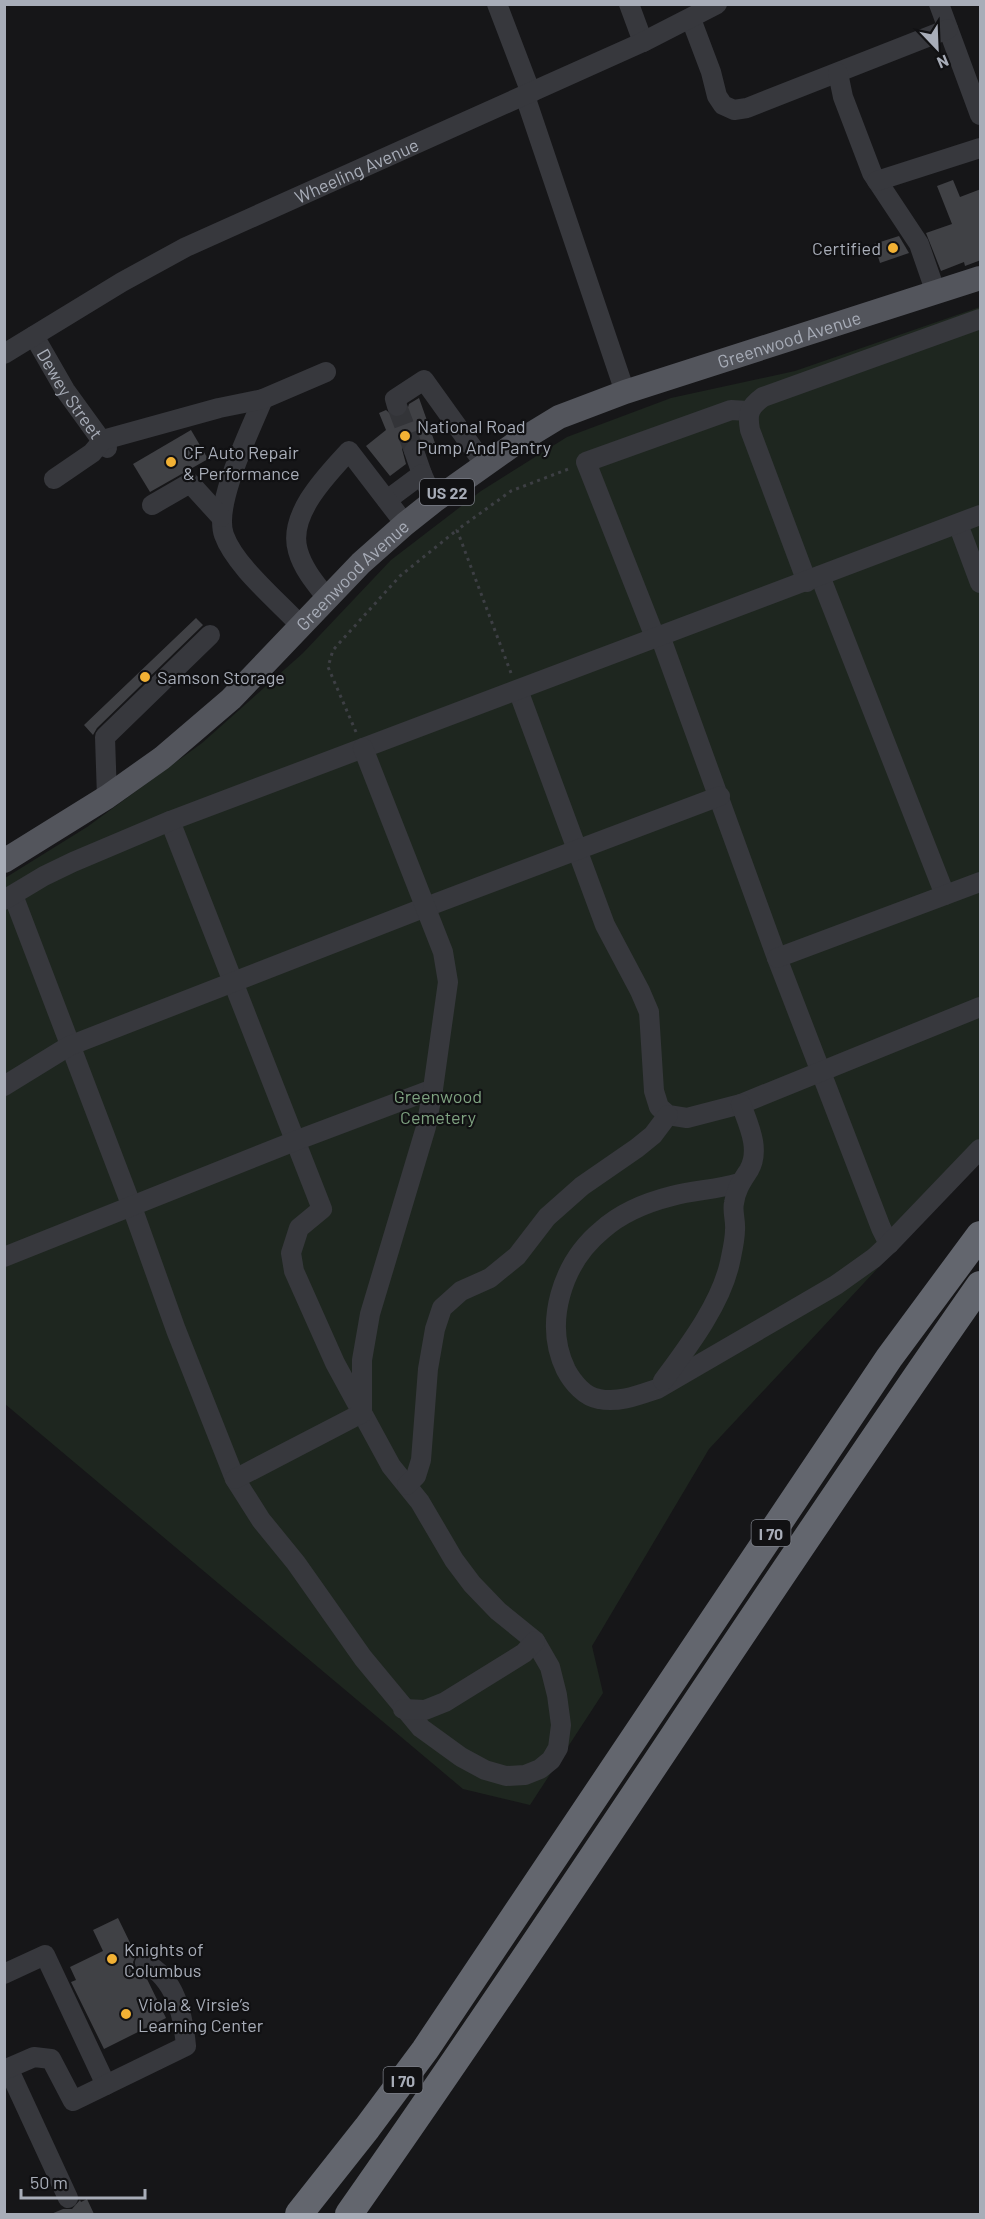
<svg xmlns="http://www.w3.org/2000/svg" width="985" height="2219" font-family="Barlow,sans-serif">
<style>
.green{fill:#1e261f}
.building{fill:#404145}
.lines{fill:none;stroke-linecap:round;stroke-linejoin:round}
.minor-tunnel{stroke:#333438;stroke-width:20;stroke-dasharray:20 10;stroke-linecap:butt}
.path{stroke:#3d3f44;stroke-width:3;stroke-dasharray:3 4.5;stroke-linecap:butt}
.minor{stroke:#37383d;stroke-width:20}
.major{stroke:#53555c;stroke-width:24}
.highway{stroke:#63666e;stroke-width:28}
.poi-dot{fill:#f2b134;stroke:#111113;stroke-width:2}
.labels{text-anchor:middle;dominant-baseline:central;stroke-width:4.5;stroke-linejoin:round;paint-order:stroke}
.shield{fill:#111113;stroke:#7b7e86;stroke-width:1.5}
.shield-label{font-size:16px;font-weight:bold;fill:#a8adb8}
.street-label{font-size:18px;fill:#a8adb8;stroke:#111113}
.poi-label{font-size:18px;fill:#a8adb8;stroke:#111113;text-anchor:start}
.park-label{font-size:18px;fill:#7fa381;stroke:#111113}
</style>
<rect width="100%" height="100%" fill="#161618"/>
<polygon class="green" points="980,307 980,1161 891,1254 709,1449 592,1646 603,1693 530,1805 463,1789 5,1404 5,878 87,827 202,743 303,653 391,560 481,491 567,437 671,398 795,371"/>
<g class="building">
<polygon points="953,180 960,197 981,189 981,260 965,266 964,262 941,271 926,233 952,224 937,186"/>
<polygon points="899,236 909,253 880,263 874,244"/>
<polygon points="419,398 435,443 425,447 417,439 411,440 405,443 402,449 406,464 390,476 366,446 386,430 379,413 386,410 394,417 401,417 406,414 409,404"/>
<polygon points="191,430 208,459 150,492 133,464"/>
<polygon points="196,618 203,625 97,728 93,735 84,725"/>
<polygon points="118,1918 136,1955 133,1962 134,1968 147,1979 166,2018 104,2049 71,1982 76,1980 70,1967 103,1951 93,1930"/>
<polygon points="87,2199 94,2214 51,2214 63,2209 72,2209 80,2200 81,2202"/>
</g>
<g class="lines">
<polyline class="minor-tunnel" points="397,406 414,451"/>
<g class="path">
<polyline points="511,673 457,530 511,491 571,468"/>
<polyline points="356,732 328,667 333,650 400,576 457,530"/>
</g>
<g class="minor">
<polyline points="497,4 531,93"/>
<polyline points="629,4 643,42"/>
<polyline points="939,4 980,115"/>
<polyline points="691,19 711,72 717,96 723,105 734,110 747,108 948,29"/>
<polyline points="838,73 843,97 872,173 919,244 936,293"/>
<polyline points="525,96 625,392"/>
<polyline points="877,181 980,148"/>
<path id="s1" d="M 34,336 L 65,390 L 107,448"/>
<path id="s2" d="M 4,354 L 122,282 L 186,247 L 643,42 L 717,4"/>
<path d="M 263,399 C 251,429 213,504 224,535 C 235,566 278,601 301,626"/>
<polyline points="397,406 395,399 424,380 485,465"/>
<polyline points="748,411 731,410 586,462 653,632 663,644 777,958 881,1228 889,1244"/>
<polyline points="414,451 422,474"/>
<polyline points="54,479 92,453 103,440 219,408 263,399 326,372"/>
<polyline points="387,500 422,474 434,501"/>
<polyline points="152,505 190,483 221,517"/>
<polyline points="958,524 980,583"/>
<polyline points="820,576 945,895"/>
<path d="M 807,582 L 750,430 C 747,414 749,407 763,397 L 980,319"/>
<path d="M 327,598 C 316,584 303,569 298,551 C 287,515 327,475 349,451 L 405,524"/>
<polyline points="518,690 605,925 640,991 649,1012 654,1091 659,1107 668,1115 687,1118 741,1104 980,1007"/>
<polyline points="107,797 105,737 210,635"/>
<polyline points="13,895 132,1207 176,1330 235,1479 261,1520 296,1563 363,1658 421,1728 461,1757 485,1770 506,1776 525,1775 540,1769 551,1760 558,1748 561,1725 557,1695 550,1667 535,1641 498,1611 472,1584 454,1560 420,1502 391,1466 335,1363 294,1271 291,1253 299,1228 322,1209 170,821"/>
<polyline points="4,900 44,876 73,862 170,821 980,515"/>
<polyline points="777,958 980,882"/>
<polyline points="4,1086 69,1046 426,907 720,796"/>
<path d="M 739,1183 C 715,1190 695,1190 672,1196 C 648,1202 621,1213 602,1230 C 562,1263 543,1323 566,1370 C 573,1383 585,1397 599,1399 C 619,1403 639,1395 657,1389 L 836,1285 L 874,1258 L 889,1244 L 980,1149"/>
<polyline points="4,1257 295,1141 433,1089"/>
<path d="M 663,1381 C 688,1347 721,1304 730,1262 C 732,1252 735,1240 735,1230 C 736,1221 732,1211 734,1203 C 736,1189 742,1181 749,1170 C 761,1149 748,1124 741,1104"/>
<polyline points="235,1479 362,1413 362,1360 370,1314 426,1127 433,1089 448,982 443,952 363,748"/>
<polyline points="407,1485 416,1476 421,1460 428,1369 435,1329 442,1308 461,1291 490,1278 517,1256 547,1217 582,1186 637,1148 653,1135 668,1115"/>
<polyline points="403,1709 425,1710 445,1702 524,1653 535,1641"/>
<polyline points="4,1974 45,1955 106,2085"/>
<polyline points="8,2068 68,2198"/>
<path d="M 4,2070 L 34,2057 L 51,2059 L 73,2101 L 186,2046 C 183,2015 176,1979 145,1963"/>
</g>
<path class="major" id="s3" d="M 4,861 L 107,797 L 162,758 L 231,699 L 361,563 L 405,524 L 434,501 L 513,445 L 559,417 L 625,392 L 980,278"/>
<g class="highway">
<polyline points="299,2214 367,2128 425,2050 889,1358 980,1235"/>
<path d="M 349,2214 C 564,1908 765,1592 980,1285"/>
</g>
</g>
<g class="poi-dot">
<circle cx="893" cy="248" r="6"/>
<circle cx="405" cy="436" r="6"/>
<circle cx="171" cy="462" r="6"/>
<circle cx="145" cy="677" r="6"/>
<circle cx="112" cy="1959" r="6"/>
<circle cx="126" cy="2014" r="6"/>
</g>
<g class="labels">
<g class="shield">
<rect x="420" y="479" width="54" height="26" rx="4.5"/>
<rect x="751.5" y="1520" width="39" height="26" rx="4.5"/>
<rect x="383.5" y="2067" width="39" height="26" rx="4.5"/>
</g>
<g class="shield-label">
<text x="447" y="492">US 22</text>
<text x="771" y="1533">I 70</text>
<text x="403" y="2080">I 70</text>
</g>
<g class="street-label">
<text stroke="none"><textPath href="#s2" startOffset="398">Wheeling Avenue</textPath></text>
<text stroke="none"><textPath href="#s3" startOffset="957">Greenwood Avenue</textPath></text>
<text stroke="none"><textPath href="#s1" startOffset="68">Dewey Street</textPath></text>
<text stroke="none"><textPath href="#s3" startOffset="453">Greenwood Avenue</textPath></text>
</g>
<g class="poi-label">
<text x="881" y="248" text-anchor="end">Certified</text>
<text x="417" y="426">National Road<tspan x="417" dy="21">Pump And Pantry</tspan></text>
<text x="183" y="452">CF Auto Repair<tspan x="183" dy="21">&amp; Performance</tspan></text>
<text x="157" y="677">Samson Storage</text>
<text x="124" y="1949">Knights of<tspan x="124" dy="21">Columbus</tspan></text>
<text x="138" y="2004">Viola &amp; Virsie’s<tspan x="138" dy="21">Learning Center</tspan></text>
</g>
<g class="park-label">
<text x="438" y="1096">Greenwood<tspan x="438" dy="21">Cemetery</tspan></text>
</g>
</g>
<rect width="985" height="2219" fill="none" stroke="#a8adb8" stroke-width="12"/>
<g transform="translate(937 48) rotate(157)" stroke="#111113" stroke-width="4.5" paint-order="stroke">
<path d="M0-4.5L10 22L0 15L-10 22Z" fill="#a8adb8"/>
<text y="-9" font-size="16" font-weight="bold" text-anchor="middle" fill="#a8adb8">N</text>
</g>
<path d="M21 2189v9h124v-9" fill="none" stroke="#a8adb8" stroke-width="3"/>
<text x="30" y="2189" font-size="18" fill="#a8adb8" stroke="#111113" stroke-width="4.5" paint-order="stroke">50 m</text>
</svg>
